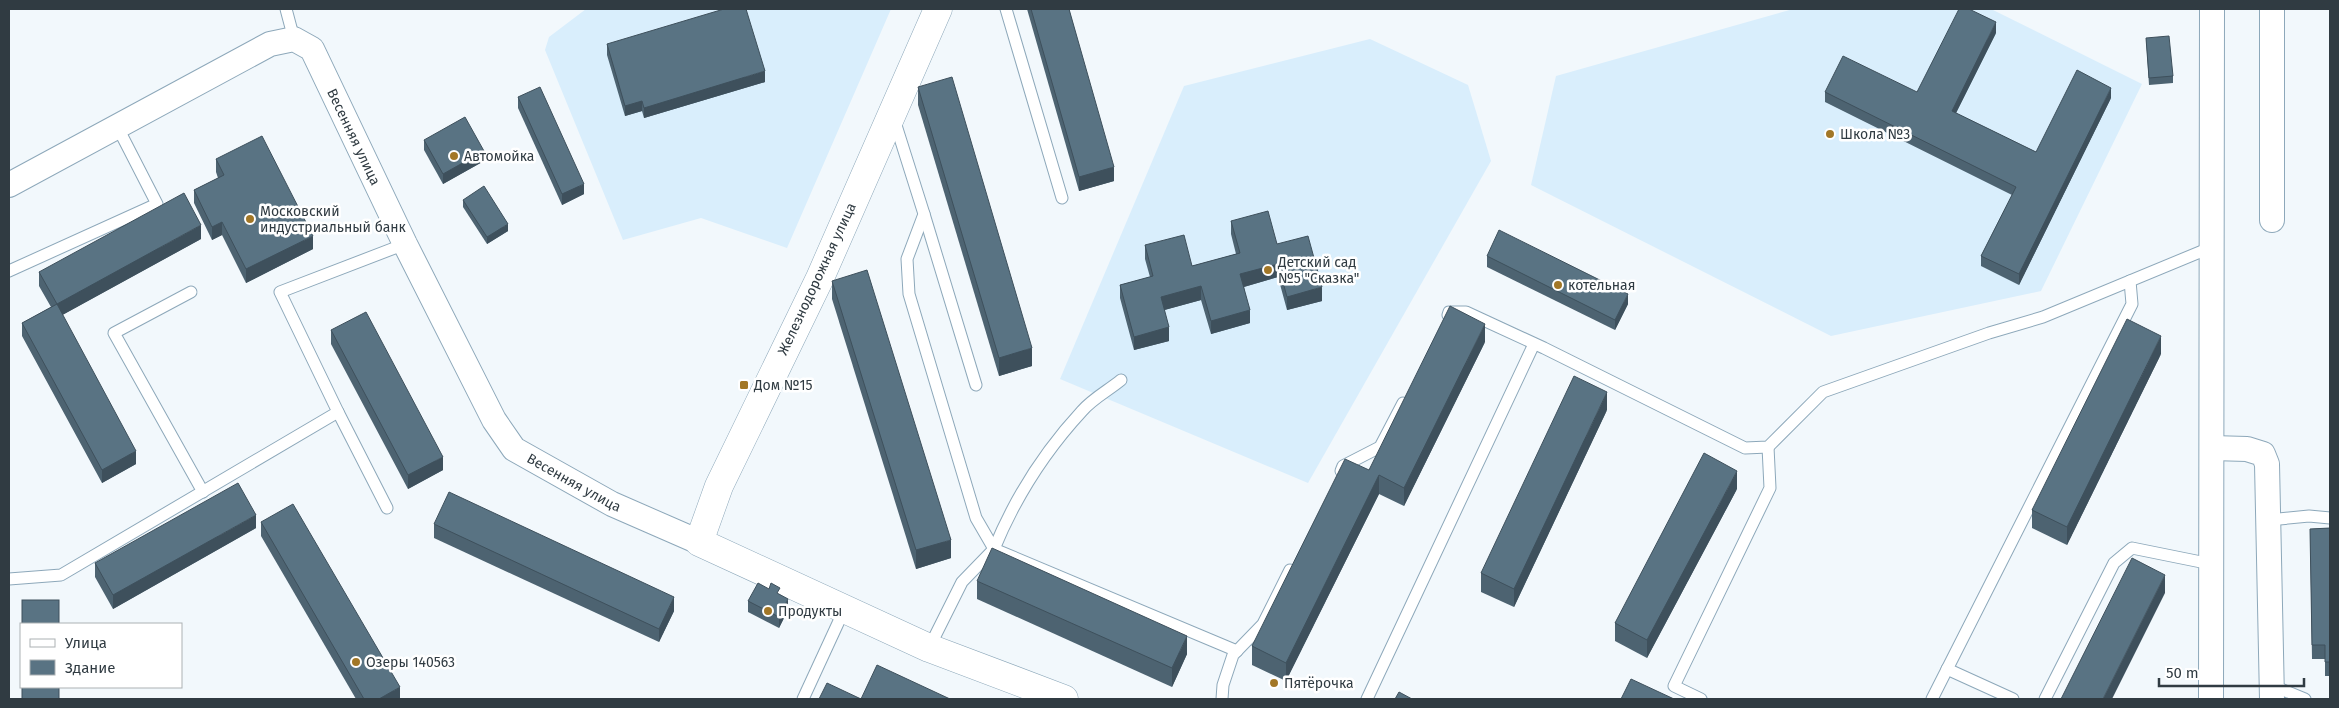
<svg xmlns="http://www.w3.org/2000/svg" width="2339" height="708" font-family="'Fira Sans',sans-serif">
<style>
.built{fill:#d9eefc}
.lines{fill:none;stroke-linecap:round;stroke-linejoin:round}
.lane-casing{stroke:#8da8ba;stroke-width:13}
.street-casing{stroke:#8da8ba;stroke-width:26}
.secondary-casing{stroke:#8da8ba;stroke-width:29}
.lane{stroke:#fff;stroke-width:11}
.street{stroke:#fff;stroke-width:24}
.secondary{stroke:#fff;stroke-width:28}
.wall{fill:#4d6371}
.shaded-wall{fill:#3e505c}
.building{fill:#597383;stroke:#3e505c}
.poi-dot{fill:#a27727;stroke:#fff;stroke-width:2}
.labels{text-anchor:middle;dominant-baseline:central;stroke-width:5;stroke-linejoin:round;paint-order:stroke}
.poi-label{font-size:14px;fill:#303b42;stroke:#fff;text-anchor:start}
.street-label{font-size:14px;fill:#303b42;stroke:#fff}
</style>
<rect width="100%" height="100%" fill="#f2f8fc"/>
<g class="built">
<polygon points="586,9 891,9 787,248 701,218 623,240 545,50 549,37"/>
<polygon points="1793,9 1991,9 2142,84 2041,291 1831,336 1531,185 1556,76"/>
<polygon points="1370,39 1468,85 1491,161 1308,483 1060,379 1184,86"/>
</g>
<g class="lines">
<g class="lane-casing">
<g id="lane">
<polyline points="286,9 294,39"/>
<polyline points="1006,9 1062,198"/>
<polyline points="894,119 924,214 907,259 909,294 976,518 994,549"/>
<polyline points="924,214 976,385"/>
<polyline points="9,271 157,204 118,128"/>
<polyline points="191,292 114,333 203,492"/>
<polyline points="1448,315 1449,312 1466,312 1544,348 1745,448 1768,447 1823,392 1989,333 2043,317 2212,247"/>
<polyline points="338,412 387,508"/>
<polyline points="1341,471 1343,466 1380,447 1403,403"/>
<polyline points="2269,520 2309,516 2330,518"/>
<path d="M 994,549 C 1015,498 1045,451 1082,411 C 1092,399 1109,390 1121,380"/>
<polyline points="9,579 61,575 338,412 280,292 405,244"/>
<polyline points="929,648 962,582 994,549 1237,651"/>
<polyline points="1947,669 2013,699"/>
<polyline points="2271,685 2305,699"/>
<polyline points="803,699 845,608"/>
<polyline points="1222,699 1223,685 1233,655 1263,624 1290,570"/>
<polyline points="1367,699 1534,344"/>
<polyline points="1701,699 1674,686 1770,488 1768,447"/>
<polyline points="1932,699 2132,304 2130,281"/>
<polyline points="2045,699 2114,563 2132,548 2211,564"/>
</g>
</g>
<g class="street-casing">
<g id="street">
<polyline points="2272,9 2272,220"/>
<path id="s1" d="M 9,185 L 270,44 L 294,39 L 312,49 L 405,244 L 494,420 L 514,449 L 612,504 L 699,542"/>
<polyline points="2212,448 2247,449 2263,454 2267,464 2272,699"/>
<polyline points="2211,699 2212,9"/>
</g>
</g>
<g class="secondary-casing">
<polyline id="secondary" points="938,9 820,278 719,486 699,542 929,648 1064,699"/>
</g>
<use href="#lane" class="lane"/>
<use href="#street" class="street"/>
<use href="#secondary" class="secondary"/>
</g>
<g class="wall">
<polygon points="1027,9 1069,9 1114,181 1079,191"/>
<polygon points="1996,33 1956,113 2036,152 2111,98 2019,285 1981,266 1981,256 2012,195 1825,102 1825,92 1917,92"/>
<polygon points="2146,38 2173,76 2173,83 2149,85"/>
<polygon points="607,44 765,82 644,118 642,111 625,116 607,55"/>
<polygon points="918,87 1032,366 999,376 918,105"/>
<polygon points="518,97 584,194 562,205 518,108"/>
<polygon points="424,140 484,161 443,184 424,150"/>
<polygon points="216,159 313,249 246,283 222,235 212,240 194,203 194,190 218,178 216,172"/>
<polygon points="463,200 508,231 487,244 463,207"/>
<polygon points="1231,221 1277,244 1322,301 1287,310 1278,277 1244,287 1250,323 1211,334 1201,300 1164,310 1169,341 1134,350 1120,298 1120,285 1150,277 1145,259 1145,245 1192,266 1236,254 1231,234"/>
<polygon points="201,239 62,315 136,464 102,483 22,336 22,323 51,307 39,286 39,272"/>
<polygon points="1487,256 1628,304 1615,330 1487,267"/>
<polygon points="832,281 951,558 916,569 832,299"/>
<polygon points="331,330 443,470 408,489 331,344"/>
<polygon points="1485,342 1404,506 1379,494 1286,681 1252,665 1252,646 1369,470"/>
<polygon points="2161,354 2067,545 2032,528 2032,510"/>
<polygon points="1607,410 1514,607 1481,592 1481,573"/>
<polygon points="1737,489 1647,658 1615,641 1615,623"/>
<polygon points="261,522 400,699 356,699 261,536"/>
<polygon points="434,524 674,611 659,642 434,538"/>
<polygon points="256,528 113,609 95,577 95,563"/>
<polygon points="2330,528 2330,676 2325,676 2325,659 2312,659 2310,529"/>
<polygon points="977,581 1187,654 1172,687 977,599"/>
<polygon points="780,595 788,610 779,628 748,612 748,601"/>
</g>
<g class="shaded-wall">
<polygon points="1996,22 1996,33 1952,121 1952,111"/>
<polygon points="765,71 765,82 644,118 644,108"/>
<polygon points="2111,88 2111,98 2019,285 2019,274"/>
<polygon points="642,101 642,111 625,116 625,106"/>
<polygon points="484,151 484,161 443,184 443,174"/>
<polygon points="1114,167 1114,181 1079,191 1079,177"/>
<polygon points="584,184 584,194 562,205 562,194"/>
<polygon points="222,222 222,235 212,240 212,227"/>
<polygon points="508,224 508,231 487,244 487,237"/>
<polygon points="201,225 201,239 57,318 57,304"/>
<polygon points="313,236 313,249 246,283 246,269"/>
<polygon points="1278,264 1278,277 1240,288 1240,274"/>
<polygon points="1201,286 1201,300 1161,311 1161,297"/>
<polygon points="1322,287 1322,301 1287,310 1287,297"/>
<polygon points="1628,294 1628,304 1615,330 1615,320"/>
<polygon points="1250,310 1250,323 1211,334 1211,321"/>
<polygon points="1485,324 1485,342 1404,506 1404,488"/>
<polygon points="1169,327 1169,341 1134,350 1134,337"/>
<polygon points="2161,336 2161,354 2067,545 2067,527"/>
<polygon points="1032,348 1032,366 999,376 999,358"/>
<polygon points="1607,392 1607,410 1514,607 1514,589"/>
<polygon points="136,451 136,464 102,483 102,470"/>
<polygon points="443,457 443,470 408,489 408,475"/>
<polygon points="1737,471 1737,489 1647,658 1647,640"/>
<polygon points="1379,475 1379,494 1286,681 1286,663"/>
<polygon points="256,515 256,528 113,609 113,595"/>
<polygon points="951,540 951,558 916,569 916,550"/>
<polygon points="2165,575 2165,593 2112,699 2103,699"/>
<polygon points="674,597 674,611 659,642 659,629"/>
<polygon points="788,599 788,610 779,628 779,617"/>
<polygon points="1187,636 1187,654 1172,687 1172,668"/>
<polygon points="400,687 400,699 379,699"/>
</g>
<g class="building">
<polygon points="724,9 746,9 765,71 644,108 642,101 625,106 607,44"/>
<polygon points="1031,9 1069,9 1114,167 1079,177"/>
<polygon points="1959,9 1969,9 1996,22 1952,111 2036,152 2077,70 2111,88 2019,274 1981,256 2016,187 1825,92 1843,56 1917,92"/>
<polygon points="2169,36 2173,76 2149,78 2146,38"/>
<polygon points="952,77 1032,348 999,358 918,87"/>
<polygon points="540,87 584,184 562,194 518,97"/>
<polygon points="465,117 484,151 443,174 424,140"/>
<polygon points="262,136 313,236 246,269 222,222 212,227 194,190 224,175 216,159"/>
<polygon points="484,186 508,224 487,237 463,200"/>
<polygon points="184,193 201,225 57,304 136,451 102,470 22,323 57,304 39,272"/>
<polygon points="1268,211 1277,244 1308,236 1322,287 1287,297 1278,264 1240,274 1250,310 1211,321 1201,286 1161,297 1169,327 1134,337 1120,285 1153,276 1145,245 1184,235 1192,266 1240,253 1231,221"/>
<polygon points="1499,230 1628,294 1615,320 1487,256"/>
<polygon points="867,270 951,540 916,550 832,281"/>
<polygon points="1450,306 1485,324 1404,488 1379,475 1286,663 1252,646 1345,459 1369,470"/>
<polygon points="366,312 443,457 408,475 331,330"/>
<polygon points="2127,319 2161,336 2067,527 2032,510"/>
<polygon points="1574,376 1607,392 1514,589 1481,573"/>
<polygon points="1704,453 1737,471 1647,640 1615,623"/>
<polygon points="238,483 256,515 113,595 95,563"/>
<polygon points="449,492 674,597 659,629 434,524"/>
<polygon points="293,504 400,687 379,699 364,699 261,522"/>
<polygon points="2330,528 2330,662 2325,662 2325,645 2312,645 2310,529"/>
<polygon points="992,548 1187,636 1172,668 977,581"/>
<polygon points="2132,558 2165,575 2103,699 2061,699"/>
<polygon points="758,583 769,589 771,583 780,588 777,593 788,599 779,617 748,601"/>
<rect x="22" y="600" width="37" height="24"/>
<polygon points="877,665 950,699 861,699"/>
<polygon points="1631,679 1674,699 1621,699"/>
<polygon points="827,683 861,699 819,699"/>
<rect x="22" y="687" width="37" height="12"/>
<polygon points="1399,692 1412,699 1395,699"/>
</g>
<g class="poi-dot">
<circle cx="1830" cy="134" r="5"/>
<circle cx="454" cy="156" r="5"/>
<circle cx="250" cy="219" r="5"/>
<circle cx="1268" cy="270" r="5"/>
<circle cx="1558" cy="285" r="5"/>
<rect x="739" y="380" width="10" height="10" rx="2.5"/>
<circle cx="768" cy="611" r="5"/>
<circle cx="356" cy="662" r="5"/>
<circle cx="1274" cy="683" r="5"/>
</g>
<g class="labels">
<g class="poi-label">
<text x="1840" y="134">Школа №3</text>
<text x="464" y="156">Автомойка</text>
<text x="260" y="211">Московский<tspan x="260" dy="16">индустриальный банк</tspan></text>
<text x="1278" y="262">Детский сад<tspan x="1278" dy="16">№5 "Сказка"</tspan></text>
<text x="1568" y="285">котельная</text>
<text x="754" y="385">Дом №15</text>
<text x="778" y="611">Продукты</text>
<text x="366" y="662">Озеры 140563</text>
<text x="1284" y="683">Пятёрочка</text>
</g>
<g class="street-label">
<text stroke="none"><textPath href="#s1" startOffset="439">Весенняя улица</textPath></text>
<text transform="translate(817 279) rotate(-65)">Железнодорожная улица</text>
<text stroke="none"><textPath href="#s1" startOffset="859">Весенняя улица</textPath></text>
</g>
</g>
<rect width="2339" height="708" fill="none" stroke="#303b42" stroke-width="20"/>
<rect x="20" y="623" width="162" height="65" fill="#ffffff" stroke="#acb1b3"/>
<rect x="30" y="639" width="25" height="8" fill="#ffffff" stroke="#acb1b3"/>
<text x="65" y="648" font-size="15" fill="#303b42">Улица</text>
<rect x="30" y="660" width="25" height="15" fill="#597383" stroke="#acb1b3"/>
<text x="65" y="673" font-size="15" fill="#303b42">Здание</text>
<path d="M2159 678v8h145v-8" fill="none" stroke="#303b42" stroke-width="2.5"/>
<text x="2166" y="678" font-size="15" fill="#303b42" stroke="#ffffff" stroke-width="4" paint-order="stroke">50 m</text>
</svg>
